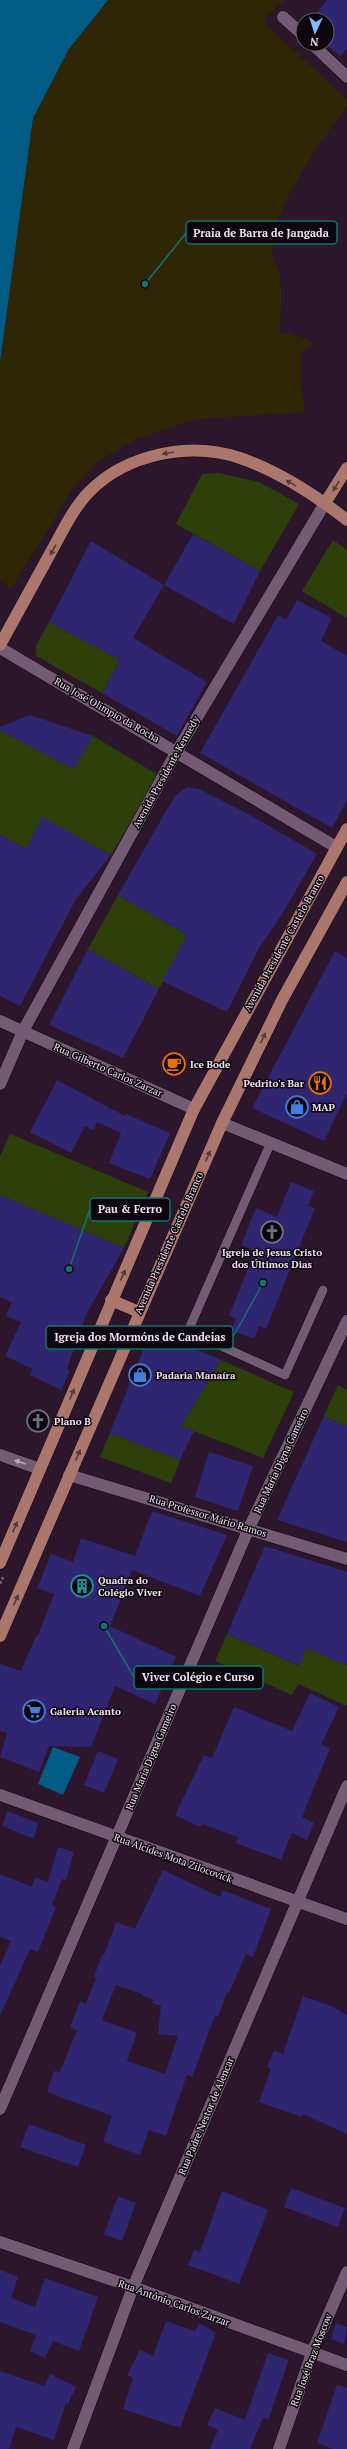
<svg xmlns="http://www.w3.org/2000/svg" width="347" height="2449" font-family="'PT Serif',serif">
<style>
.green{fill:#2d400a}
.sand{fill:#2e2605}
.water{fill:#015c85}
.building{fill:#302570;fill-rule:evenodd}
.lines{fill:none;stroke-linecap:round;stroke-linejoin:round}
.service-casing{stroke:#120313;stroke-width:10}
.minor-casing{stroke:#120313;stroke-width:13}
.primary-casing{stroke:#120313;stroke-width:13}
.path{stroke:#756375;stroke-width:2.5;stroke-dasharray:3 2;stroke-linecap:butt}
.service{stroke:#735b73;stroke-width:9}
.minor{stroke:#735b73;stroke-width:12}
.primary{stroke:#ab776c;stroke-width:12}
.oneway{fill:#553938}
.oneway2{fill:#b9a7b9}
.labels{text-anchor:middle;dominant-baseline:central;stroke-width:3;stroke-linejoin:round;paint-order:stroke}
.street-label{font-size:10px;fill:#f3e5f3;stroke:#0e060e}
.poi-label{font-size:10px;font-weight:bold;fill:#f3e5f3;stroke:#0e060e;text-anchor:start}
.leader{fill:none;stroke:#0f766e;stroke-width:1.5}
.callout-dot{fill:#0f766e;stroke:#0e060e;stroke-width:1.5}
.callout{fill:#0e060e;stroke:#0f766e;stroke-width:1.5}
.callout-label{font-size:11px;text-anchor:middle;font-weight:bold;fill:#f3e5f3}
</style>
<rect width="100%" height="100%" fill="#2b162b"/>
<g class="green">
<polygon points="218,473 259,482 299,504 260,571 176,524 202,474"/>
<polygon points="333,540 347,550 347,618 302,591"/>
<polygon points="49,622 120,660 102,693 36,656 36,646"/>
<polygon points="0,730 73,769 93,736 158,775 111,855 42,818 26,849 0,835"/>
<polygon points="118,895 187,935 159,989 88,949"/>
<polygon points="10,1134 148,1192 124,1248 0,1195 0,1156"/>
<polygon points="221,1360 294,1392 263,1458 181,1426"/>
<polygon points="338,1385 347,1390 347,1427 324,1416"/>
<polygon points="110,1433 180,1460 171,1483 100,1457"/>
<polygon points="227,1634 299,1666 306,1648 347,1665 347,1706 298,1684 292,1695 215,1661"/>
</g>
<path class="sand" d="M 108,0 L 284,0 L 263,21 L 347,100 L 347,106 C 322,141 266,214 273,258 C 274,263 278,267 279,272 C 283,291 280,314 280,333 L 299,336 L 314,343 L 302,351 L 301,387 L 305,412 L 196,419 L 132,441 L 95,464 L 72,490 L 11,589 L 0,581 L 0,362 L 33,118 L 69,49 Z"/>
<g class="water">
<polygon points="0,0 108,0 69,49 33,118 0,362"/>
<polygon points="53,1747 80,1757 63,1795 38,1784"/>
</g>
<g class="building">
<polygon points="327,0 347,0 347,49 340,56 326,44 327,20 310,20"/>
<polygon points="193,534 260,571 234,624 164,585 133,638 207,682 177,736 102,693 120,660 49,622 91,541 164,585"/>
<polygon points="297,600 332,618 321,641 347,656 347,800 332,828 200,753 278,615 286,620"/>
<polygon points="30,715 93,736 73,769 0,730 0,727"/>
<polygon points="187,787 199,789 252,816 317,854 281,916 259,948 227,1012 162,981 187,935 118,895 166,811 176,795"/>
<polygon points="42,817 111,855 76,899 20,1006 0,996 0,835 26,849"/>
<polygon points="88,949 159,989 123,1058 49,1025"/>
<polygon points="335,951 347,958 347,1093 324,1141 252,1108"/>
<polygon points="57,1080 125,1116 126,1114 170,1133 150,1179 109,1163 121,1133 97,1122 93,1130 85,1126 71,1153 30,1132"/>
<polygon points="291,1182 314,1191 308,1206 315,1208 266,1329 259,1326 254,1339 231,1330 236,1318 229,1316 255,1251 241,1245 256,1208 277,1217"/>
<polygon points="0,1195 124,1248 87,1313 67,1369 70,1371 61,1390 30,1375 33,1369 5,1356 21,1322 6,1316 12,1302 0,1297"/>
<polygon points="151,1330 221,1360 181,1426 194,1431 180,1460 110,1433"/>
<polygon points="324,1416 347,1427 347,1542 277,1520"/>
<polygon points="209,1452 253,1466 238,1511 195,1497"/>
<polygon points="152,1511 227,1535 200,1596 132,1570 110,1626 176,1657 155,1704 115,1686 91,1747 49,1746 39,1772 0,1757 7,1733 0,1731 0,1664 21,1671 36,1636 38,1636 54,1594 37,1588 51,1554 73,1562 81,1538 135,1556"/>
<polygon points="265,1546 347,1572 347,1665 306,1648 300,1666 227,1634"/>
<polygon points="310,1693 339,1707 321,1745 330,1748 302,1817 314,1823 307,1840 292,1833 281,1860 236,1843 238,1837 202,1824 200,1827 175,1815 204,1755 212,1758 234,1707 292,1731"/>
<polygon points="98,1751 118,1759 104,1793 84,1785"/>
<polygon points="8,1811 38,1823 34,1839 2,1826"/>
<polygon points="58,1847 74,1852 66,1880 62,1879 52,1905 56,1907 38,1952 30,1949 0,2016 0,1966 11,1941 0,1937 0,1874 32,1887 35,1877 48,1882"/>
<path d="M 163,1870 L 220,1897 L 222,1890 L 271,1909 L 253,1957 L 246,1954 L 229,1993 L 227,1992 L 218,2017 L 215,2016 L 192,2077 L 187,2075 L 166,2136 L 149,2130 L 140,2155 L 103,2142 L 112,2116 L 47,2092 L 54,2071 L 60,2072 L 77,2030 L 70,2027 L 80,2001 L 86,2004 L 96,1978 L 94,1977 L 102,1954 L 104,1955 L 116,1922 L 135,1929 ZM 116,1985 L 142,1994 L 141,1995 L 154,2000 L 152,2003 L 161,2006 L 158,2034 L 178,2036 L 165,2074 L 127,2061 L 137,2033 L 102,2020 Z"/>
<polygon points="303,1996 331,2006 347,2015 347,2134 303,2114 302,2117 259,2102 271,2069 267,2067 274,2050 283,2054"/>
<polygon points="29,2124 86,2145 78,2167 20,2147"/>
<polygon points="291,2188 345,2208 338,2227 284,2207"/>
<polygon points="222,2191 268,2210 239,2284 188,2265 194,2250 200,2252"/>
<polygon points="118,2196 136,2203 122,2241 104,2234"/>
<polygon points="0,2270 18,2277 11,2298 35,2307 45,2278 98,2297 79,2351 53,2341 45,2358 30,2351 36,2335 0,2322"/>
<polygon points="166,2321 195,2331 200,2323 216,2333 180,2428 123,2409 133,2378 127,2375 140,2350 153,2356"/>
<polygon points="336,2323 347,2327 344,2344 331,2339"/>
<polygon points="268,2353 289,2360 268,2420 263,2418 250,2449 210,2449 218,2430 207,2425 215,2408 245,2420"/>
<polygon points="0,2371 44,2386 50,2374 76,2387 68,2404 66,2403 54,2440 16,2427 9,2449 0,2449"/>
<polygon points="337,2385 347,2388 347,2449 333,2449 317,2443"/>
</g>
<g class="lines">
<g class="service-casing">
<polyline id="service" points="271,1142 188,1331 285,1375 323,1290"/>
</g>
<g class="minor-casing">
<g id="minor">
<polyline points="283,17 303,35"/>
<polyline points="312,44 347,77"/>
<polyline points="0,648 336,847"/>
<polyline points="0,1021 194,1109"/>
<polyline points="0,1084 23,1031 177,751 325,503"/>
<polyline points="222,1123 347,1174"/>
<polyline points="0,1455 40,1469"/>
<polyline points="69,1475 347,1559"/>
<polyline points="0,1795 347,1919"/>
<polyline points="0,2109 249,1528 347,1321"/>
<polyline points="0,2242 133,2287 347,2365"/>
<polyline points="73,2449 133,2287 347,1786"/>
<polyline points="279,2449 312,2353 347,2272"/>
</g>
</g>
<g class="primary-casing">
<g id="primary">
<polyline points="325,503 347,468"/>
<path d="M 0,645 C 17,614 34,583 51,552 C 63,531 73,508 90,491 C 127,454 190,441 240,458 C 278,471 315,495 347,520"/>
<polyline points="111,1300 139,1312"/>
<polyline points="0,1563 194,1109 347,829"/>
<polyline points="0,1636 222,1123 282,1000 347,882"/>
</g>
</g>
<polyline class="path" points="0,1584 3,1577"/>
<use href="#service" class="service"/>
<use href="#minor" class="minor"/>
<use href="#primary" class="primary"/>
</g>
<defs><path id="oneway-solid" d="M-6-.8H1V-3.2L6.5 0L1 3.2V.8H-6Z"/></defs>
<g class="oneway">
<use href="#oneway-solid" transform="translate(168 453) rotate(170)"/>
<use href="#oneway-solid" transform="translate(291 483) rotate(-149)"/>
<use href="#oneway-solid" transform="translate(336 486) rotate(122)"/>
<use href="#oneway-solid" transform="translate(53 550) rotate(119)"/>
<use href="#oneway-solid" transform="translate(263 1038) rotate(-64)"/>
<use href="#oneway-solid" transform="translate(208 1156) rotate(-66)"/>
<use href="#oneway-solid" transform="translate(123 1275) rotate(-66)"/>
<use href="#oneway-solid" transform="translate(72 1394) rotate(-67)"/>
<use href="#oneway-solid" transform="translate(78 1455) rotate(-67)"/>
<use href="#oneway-solid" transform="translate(15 1527) rotate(-67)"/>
<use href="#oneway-solid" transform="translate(16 1600) rotate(-66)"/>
</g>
<use class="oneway2" href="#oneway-solid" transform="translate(20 1462) rotate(-161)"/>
<defs>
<g id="cafe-ring" transform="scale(1.15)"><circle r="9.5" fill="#0e060e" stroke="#e8710a" stroke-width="1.5"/><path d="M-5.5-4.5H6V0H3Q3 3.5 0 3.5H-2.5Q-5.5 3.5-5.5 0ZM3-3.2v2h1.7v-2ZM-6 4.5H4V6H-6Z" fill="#e8710a"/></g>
<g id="restaurant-ring" transform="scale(1.15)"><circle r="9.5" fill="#0e060e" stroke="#e8710a" stroke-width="1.5"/><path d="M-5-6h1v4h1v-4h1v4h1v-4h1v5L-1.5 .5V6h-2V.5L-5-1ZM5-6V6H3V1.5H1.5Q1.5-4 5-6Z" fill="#e8710a"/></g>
<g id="shop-ring" transform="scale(1.15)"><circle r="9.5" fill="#0e060e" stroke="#3f7fe0" stroke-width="1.5"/><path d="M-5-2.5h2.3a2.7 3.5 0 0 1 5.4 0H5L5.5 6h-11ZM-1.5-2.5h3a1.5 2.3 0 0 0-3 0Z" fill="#3f7fe0"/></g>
<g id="church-ring" transform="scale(1.15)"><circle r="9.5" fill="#0e060e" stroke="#6b7280" stroke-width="1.5"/><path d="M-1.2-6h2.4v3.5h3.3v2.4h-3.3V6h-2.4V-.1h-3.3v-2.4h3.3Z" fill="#6b7280"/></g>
<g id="building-ring" transform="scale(1.15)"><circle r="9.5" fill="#0e060e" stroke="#0f9aa8" stroke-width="1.5"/><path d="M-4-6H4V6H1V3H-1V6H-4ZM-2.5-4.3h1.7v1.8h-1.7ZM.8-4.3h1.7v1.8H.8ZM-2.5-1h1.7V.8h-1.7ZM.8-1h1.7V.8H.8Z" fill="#0f9aa8"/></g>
<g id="supermarket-ring" transform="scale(1.15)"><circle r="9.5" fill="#0e060e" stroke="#3f7fe0" stroke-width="1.5"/><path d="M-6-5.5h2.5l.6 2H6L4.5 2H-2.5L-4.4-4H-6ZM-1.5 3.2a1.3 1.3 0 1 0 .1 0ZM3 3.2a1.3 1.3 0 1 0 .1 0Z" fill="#3f7fe0"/></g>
</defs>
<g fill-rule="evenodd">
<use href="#cafe-ring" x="174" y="1064"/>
<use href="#restaurant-ring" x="320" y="1083"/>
<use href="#shop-ring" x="297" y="1107"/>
<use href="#church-ring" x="272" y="1232"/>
<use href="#shop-ring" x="140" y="1375"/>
<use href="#church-ring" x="38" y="1421"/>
<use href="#building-ring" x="82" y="1586"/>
<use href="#supermarket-ring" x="34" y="1711"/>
</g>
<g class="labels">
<g class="street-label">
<text transform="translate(107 710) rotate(30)">Rua José Olimpio da Rocha</text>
<text transform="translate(166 772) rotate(-61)">Avenida Presidente Kennedy</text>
<text transform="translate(284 943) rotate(-61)">Avenida Presidente Castelo Branco</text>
<text transform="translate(108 1070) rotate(24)">Rua Gilberto Carlos Zarzar</text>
<text transform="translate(169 1243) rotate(-66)">Avenida Presidente Castelo Branco</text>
<text transform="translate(281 1461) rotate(-65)">Rua Maria Digna Gameiro</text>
<text transform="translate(208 1516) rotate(17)">Rua Professor Mário Ramos</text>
<text transform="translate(151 1757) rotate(-67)">Rua Maria Digna Gameiro</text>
<text transform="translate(173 1858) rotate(20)">Rua Alcídes Mota Zilocovick</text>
<text transform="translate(206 2116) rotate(-67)">Rua Padre Nestor de Alencar</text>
<text transform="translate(174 2303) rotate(20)">Rua Antônio Carlos Zarzar</text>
<text transform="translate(311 2360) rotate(-69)">Rua José Braz Moscow</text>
</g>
<g class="poi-label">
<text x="190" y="1064">Ice Bode</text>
<text x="304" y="1083" text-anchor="end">Pedrito's Bar</text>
<text x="312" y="1107">MAP</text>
<text x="272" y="1252" text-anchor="middle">Igreja de Jesus Cristo<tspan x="272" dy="12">dos Últimos Dias</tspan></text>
<text x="156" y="1375">Padaria Manaíra</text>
<text x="54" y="1421">Plano B</text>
<text x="98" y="1580">Quadra do<tspan x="98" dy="12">Colégio Viver</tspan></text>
<text x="50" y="1711">Galeria Acanto</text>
</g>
</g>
<path class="leader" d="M145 284L186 233M69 1269L90 1209M263 1283L233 1337M104 1626L134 1677"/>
<g class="callout-dot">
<circle cx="145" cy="284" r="4"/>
<circle cx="69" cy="1269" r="4"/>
<circle cx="263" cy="1283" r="4"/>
<circle cx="104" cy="1626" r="4"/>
</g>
<g class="callout">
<rect x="186" y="221" width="151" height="23" rx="4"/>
<rect x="90" y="1198" width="80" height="23" rx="4"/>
<rect x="46" y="1326" width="187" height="23" rx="4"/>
<rect x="134" y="1666" width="129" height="23" rx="4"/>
</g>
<g class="callout-label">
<text x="261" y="237">Praia de Barra de Jangada</text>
<text x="130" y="1213">Pau &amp; Ferro</text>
<text x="140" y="1341">Igreja dos Mormóns de Candeias</text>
<text x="198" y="1681">Viver Colégio e Curso</text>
</g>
<g transform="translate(315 32) rotate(184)"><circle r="19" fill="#0e060e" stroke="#6a5f6a"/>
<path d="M0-3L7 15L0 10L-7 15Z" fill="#7dbef9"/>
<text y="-6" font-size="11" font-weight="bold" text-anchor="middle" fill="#f3e5f3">N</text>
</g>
</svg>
